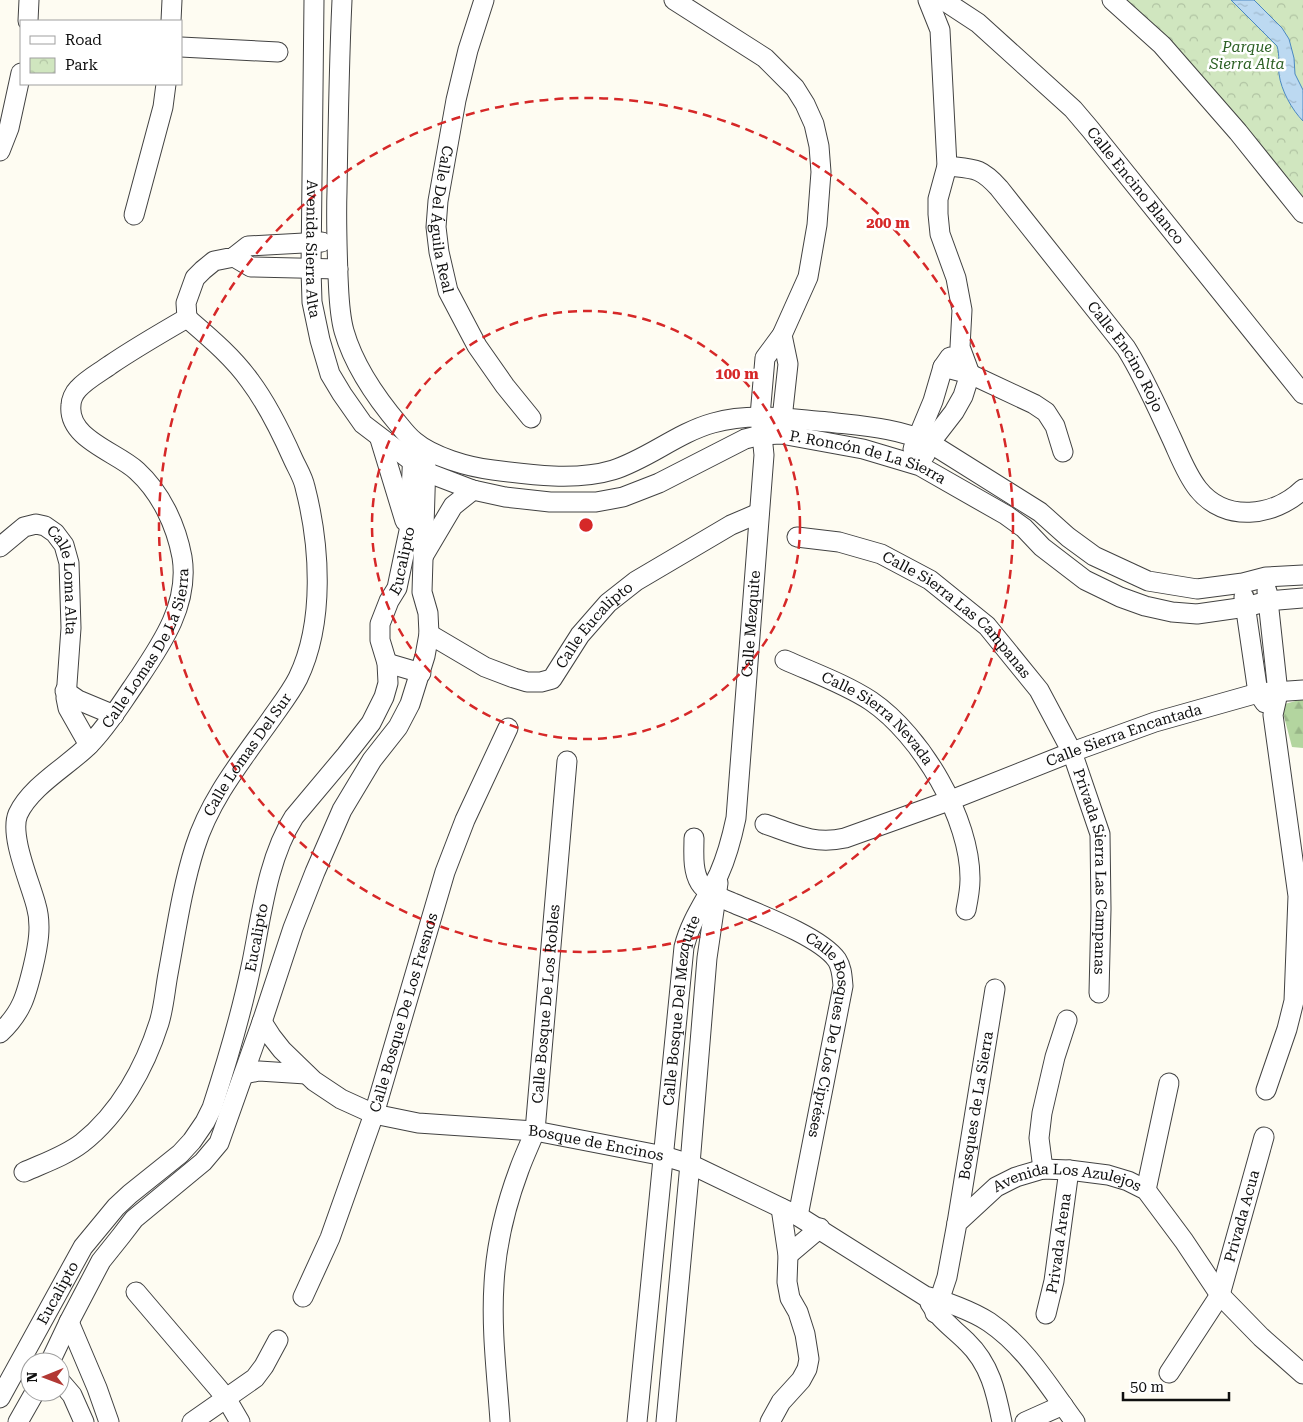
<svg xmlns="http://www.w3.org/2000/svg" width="1303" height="1422" font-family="'Roboto Serif',serif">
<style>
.forest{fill:url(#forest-firs)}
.park{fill:url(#park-crowns)}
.water{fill:url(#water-ripples);stroke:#4a88c1}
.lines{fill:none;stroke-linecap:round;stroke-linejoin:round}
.minor-casing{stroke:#424242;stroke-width:21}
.minor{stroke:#fff;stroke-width:19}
.ring{fill:none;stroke:#d62828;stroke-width:2.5;stroke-dasharray:9 6}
.labels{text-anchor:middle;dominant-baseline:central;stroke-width:5;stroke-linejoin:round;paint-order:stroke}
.park-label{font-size:15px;font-style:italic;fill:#2d6125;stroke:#fff}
.street-label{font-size:15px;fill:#0f0f0f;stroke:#fff}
.centre{fill:#d62828;stroke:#fff;stroke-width:2.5}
.ring-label{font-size:15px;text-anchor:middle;font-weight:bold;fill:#d62828;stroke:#fff;stroke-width:5;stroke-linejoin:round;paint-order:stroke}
</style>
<defs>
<pattern id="forest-firs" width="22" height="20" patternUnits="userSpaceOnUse" patternTransform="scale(1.25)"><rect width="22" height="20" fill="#b3d59f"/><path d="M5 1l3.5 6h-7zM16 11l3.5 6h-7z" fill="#99b688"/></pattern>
<pattern id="park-crowns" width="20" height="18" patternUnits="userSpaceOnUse" patternTransform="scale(1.25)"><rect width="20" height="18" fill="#d0e6bf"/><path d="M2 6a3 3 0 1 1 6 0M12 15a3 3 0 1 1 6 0" fill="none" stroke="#b1c4a3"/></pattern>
<pattern id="water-ripples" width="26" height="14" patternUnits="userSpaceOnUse" patternTransform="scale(1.25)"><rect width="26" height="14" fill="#bcd9f1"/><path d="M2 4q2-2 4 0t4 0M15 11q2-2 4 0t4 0" fill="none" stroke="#a0b9cd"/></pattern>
</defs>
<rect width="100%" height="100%" fill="#fefcf2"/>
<polygon class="forest" points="1303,699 1303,748 1292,747 1281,705"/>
<polygon class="park" points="1112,0 1303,0 1303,213"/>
<path class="water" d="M 1231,0 L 1254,0 L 1282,28 L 1289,39 L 1294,58 L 1295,74 L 1303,90 L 1303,121 C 1292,110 1281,90 1279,74 C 1278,64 1280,56 1277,46 Z"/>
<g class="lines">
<g class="minor-casing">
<g id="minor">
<path id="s1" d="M 314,0 L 311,269 L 312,302 L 320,340 L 330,374 L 342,394 L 363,424 L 426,472 L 473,490 L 505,497 L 550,502 L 596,502 L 623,497 L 659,483 L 745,439 L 761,435 L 781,434 L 863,449 L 920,466 L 1006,515 L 1024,528 L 1042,547 L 1085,580 L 1120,597 L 1145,606 L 1172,612 L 1197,614 L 1246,607 L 1268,601 L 1303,598"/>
<path d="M 342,0 C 339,64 338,127 337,191 C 336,220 337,248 338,276 C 339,295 339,313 344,331 C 354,366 377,399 400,426 C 404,431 409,437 414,441 C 433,457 468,467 493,470 C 530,475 577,481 613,470 C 648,459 677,433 713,423 C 752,412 789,419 828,422 C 862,426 899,428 930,443 L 1040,512 L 1068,537 L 1094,556 L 1148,581 L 1197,589 L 1243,583 L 1266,577 L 1303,575"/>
<path id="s2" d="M 484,0 L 468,50 L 456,100 L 438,201 L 436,227 L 439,252 L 448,291 L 477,346 L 505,386 L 531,418"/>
<path id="s3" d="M 943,0 L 978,23 L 1073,109 L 1090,129 L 1303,394"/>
<polyline points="1112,0 1162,45 1238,132 1303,213"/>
<polyline points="28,21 29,0"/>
<polyline points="171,21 172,0"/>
<polyline points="181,47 278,52"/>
<polyline points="0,151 9,128 21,73"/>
<path id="s4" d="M 947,166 C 974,169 980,167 999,188 L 1126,348 C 1144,377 1157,407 1171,437 C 1179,454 1186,474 1198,489 C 1225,523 1274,517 1303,489"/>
<polyline points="134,215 163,107 166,84"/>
<polyline points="234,257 251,267 338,269"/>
<polyline points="943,367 970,374 1034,404 1046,412 1055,426 1063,452"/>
<polyline points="781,428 788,364 782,335"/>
<polyline points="380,439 405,521"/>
<polyline points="913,449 933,401 943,367 950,357"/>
<polyline points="925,455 930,443 954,412 963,396 970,374 960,347 962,310 956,278 940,234 938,214 938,199 947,166 940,30 928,0"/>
<path id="s5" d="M 797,537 L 839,542 L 881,554 L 930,580 L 987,626 L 1039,690 L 1072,752 L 1100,834 L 1101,909 L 1099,993"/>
<path id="s6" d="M 0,547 L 24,527 L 36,524 L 45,526 L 55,533 L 64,545 L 69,563 L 71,628 L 66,698 L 68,708 L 89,745"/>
<polyline points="424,555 453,506 473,490"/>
<polyline points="1244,597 1258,693 1265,703"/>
<path id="s7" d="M 429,634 L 485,667 L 514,678 L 527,682 L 541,682 L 552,679 L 580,635 L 608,603 L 636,581 L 731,525 L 759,513"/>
<path id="s8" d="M 785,660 C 814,673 845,684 871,701 C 921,735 971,819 970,880 C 970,890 968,900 966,910"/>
<polyline points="387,663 421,673"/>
<polyline points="65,691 78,700 114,715"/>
<path id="s9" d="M 765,824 C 794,834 814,845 845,838 L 951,800 L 1072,752 L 1155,722 L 1258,693 L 1303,690"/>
<path id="s10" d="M 694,838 C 694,852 692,870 700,883 C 707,894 722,898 733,903 C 759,914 821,937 837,960 C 842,968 842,976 843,986 L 798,1216"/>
<path id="s11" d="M 262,1022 L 271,1036 L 282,1050 L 314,1081 L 341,1099 L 374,1114 L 418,1123 L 535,1131 L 664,1156 L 690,1164 L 798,1216 L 925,1296 C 943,1300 974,1312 989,1322 C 1026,1347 1049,1387 1075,1422"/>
<path id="s12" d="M 0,1033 C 22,1012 26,996 33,967 C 38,946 42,925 36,905 C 30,882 9,835 18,814 C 31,786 68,766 89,745 C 106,728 119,707 132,688 C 158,649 190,607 182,557 C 176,525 161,493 137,471 C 117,452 67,439 71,405 C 71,400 74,393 78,389 C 87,379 99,373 110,365 C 135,348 161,333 187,318 L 186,303 L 195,278 L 203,270 L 214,261 L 234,257 L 248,246 L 322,242"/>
<polyline points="244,1074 259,1071 306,1074"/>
<polyline points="1266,1090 1287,1029 1294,1001 1298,896 1273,715 1278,693 1267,591"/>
<polyline points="1043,1169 1039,1138 1042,1113 1055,1057 1067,1020"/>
<path id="s13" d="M 24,1172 C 44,1163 65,1156 82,1143 C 120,1113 145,1067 159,1023 C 164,1007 165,990 168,974 C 176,931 182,888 195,847 C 210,799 242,760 271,719 C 280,706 291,692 298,678 C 325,622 320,545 305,487 C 303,477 297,468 293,459 C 281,432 268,405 250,381 C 233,357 209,337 187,318"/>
<polyline points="1146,1190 1169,1083"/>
<path id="s14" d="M 957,1223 L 995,989"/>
<polyline points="788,1255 820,1228"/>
<polyline points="136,1292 217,1387 226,1398 240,1422"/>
<path id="s15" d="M 303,1297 L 330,1238 L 374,1114 L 445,872 L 465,820 L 508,728"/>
<path d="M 930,1303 C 939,1319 954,1329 967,1342 C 990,1364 996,1392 1002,1422"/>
<path id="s16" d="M 935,1313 L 947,1277 L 957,1223 L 996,1187 L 1016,1177 L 1043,1169 L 1069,1170 L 1108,1175 L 1128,1181 L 1146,1190 L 1184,1241 L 1220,1295 L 1261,1337 L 1303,1374"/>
<path id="s17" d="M 1046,1314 L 1054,1281 L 1069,1170"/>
<polyline points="69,1322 97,1388 109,1422"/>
<polyline points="50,1362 69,1322 101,1261 121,1236 134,1219 203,1162 219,1143 262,1022 293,928 315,872 342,810 372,760 398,727 410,704 425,656 429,634 428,613 422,592 426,461"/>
<path id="s18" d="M 1169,1373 L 1220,1295 L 1264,1137"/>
<polyline points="60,1381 72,1395 84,1422"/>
<path id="s19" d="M 0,1398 L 83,1247 L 116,1207 L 130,1194 L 180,1154 L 192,1141 L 205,1122 L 212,1108 C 227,1062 241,1015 251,967 C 261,919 267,859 294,817 L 346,755 L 371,723 L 384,697 L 388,683 L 387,663 L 380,640 L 380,624 L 389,601 L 397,588 L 409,531 L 413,452"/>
<path id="s20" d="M 500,1421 C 497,1376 491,1329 494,1284 C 496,1246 506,1205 519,1170 C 524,1156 530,1144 535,1131 L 567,761"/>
<polyline points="18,1422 35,1392"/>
<polyline points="192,1422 255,1378 264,1366 278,1340"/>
<path id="s21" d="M 637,1422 L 684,947 C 691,919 707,899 719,874 C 727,856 732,837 736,818 L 764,455 L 760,416 L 765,358 L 782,335 L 808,277 L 817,225 L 821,172 L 819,146 L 814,124 L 805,104 L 795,88 L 765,58 L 674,0"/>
<polyline points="666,1422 690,1164 707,958 718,883"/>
<polyline points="770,1422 781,1402 801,1380 807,1369 809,1359 805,1334 798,1312 790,1298 787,1282 788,1255 781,1208"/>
<polyline points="1025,1422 1063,1405"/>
</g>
</g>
<use href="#minor" class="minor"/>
</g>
<g class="ring">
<circle cx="586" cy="525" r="214"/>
<circle cx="586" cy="525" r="427"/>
</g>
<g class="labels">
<g class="park-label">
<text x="1247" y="47">Parque<tspan x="1247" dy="17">Sierra Alta</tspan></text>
</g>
<g class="street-label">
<text stroke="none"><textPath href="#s3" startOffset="269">Calle Encino Blanco</textPath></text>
<text stroke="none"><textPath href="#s2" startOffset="225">Calle Del Águila Real</textPath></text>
<text stroke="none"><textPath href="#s1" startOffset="249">Avenida Sierra Alta</textPath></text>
<text stroke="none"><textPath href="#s4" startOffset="270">Calle Encino Rojo</textPath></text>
<text stroke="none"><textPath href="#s1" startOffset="979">P. Roncón de La Sierra</textPath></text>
<text stroke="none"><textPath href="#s19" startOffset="960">Eucalipto</textPath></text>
<text stroke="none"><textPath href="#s6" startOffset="114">Calle Loma Alta</textPath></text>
<text stroke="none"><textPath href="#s5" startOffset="184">Calle Sierra Las Campanas</textPath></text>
<text stroke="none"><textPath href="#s21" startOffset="812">Calle Mezquite</textPath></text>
<text stroke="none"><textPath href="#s7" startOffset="204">Calle Eucalipto</textPath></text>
<text stroke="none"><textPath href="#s12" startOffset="446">Calle Lomas De La Sierra</textPath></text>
<text stroke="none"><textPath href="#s8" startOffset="111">Calle Sierra Nevada</textPath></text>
<text stroke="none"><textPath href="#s9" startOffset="380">Calle Sierra Encantada</textPath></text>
<text stroke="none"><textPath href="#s13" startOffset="496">Calle Lomas Del Sur</textPath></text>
<text stroke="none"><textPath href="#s5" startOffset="490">Privada Sierra Las Campanas</textPath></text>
<text stroke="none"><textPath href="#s19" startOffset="540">Eucalipto</textPath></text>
<text stroke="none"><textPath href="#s20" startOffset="424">Calle Bosque De Los Robles</textPath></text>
<text stroke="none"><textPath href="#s15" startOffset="302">Calle Bosque De Los Fresnos</textPath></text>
<text stroke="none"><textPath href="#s21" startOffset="414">Calle Bosque Del Mezquite</textPath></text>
<text stroke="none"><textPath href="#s10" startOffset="276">Calle Bosques De Los Cipréses</textPath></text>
<text stroke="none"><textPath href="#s14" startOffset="119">Bosques de La Sierra</textPath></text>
<text stroke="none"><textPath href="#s11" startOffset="372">Bosque de Encinos</textPath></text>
<text stroke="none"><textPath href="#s16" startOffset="220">Avenida Los Azulejos</textPath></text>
<text stroke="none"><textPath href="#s18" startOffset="175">Privada Acua</textPath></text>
<text stroke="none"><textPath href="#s17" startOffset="72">Privada Arena</textPath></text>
<text stroke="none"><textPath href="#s19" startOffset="120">Eucalipto</textPath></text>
</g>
</g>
<circle cx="586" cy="525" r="8" class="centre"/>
<g class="ring-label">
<text x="888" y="228">200 m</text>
<text x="737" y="379">100 m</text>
</g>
<rect x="20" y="20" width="162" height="65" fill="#ffffff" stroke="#9f9f9f"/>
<rect x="30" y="36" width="25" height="8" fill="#ffffff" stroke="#9f9f9f"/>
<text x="65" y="45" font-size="15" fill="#0f0f0f">Road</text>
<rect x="30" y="58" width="25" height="15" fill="url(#park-crowns)" stroke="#9f9f9f"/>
<text x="65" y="70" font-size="15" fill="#0f0f0f">Park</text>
<g transform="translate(45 1377) rotate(269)"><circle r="24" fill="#ffffff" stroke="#9f9f9f"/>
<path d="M0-4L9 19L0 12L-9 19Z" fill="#b23834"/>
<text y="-8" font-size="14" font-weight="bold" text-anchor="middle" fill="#0f0f0f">N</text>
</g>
<path d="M1123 1392v8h106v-8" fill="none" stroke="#0f0f0f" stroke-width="2.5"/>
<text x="1130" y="1392" font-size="15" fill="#0f0f0f" stroke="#ffffff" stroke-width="4" paint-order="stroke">50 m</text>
</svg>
